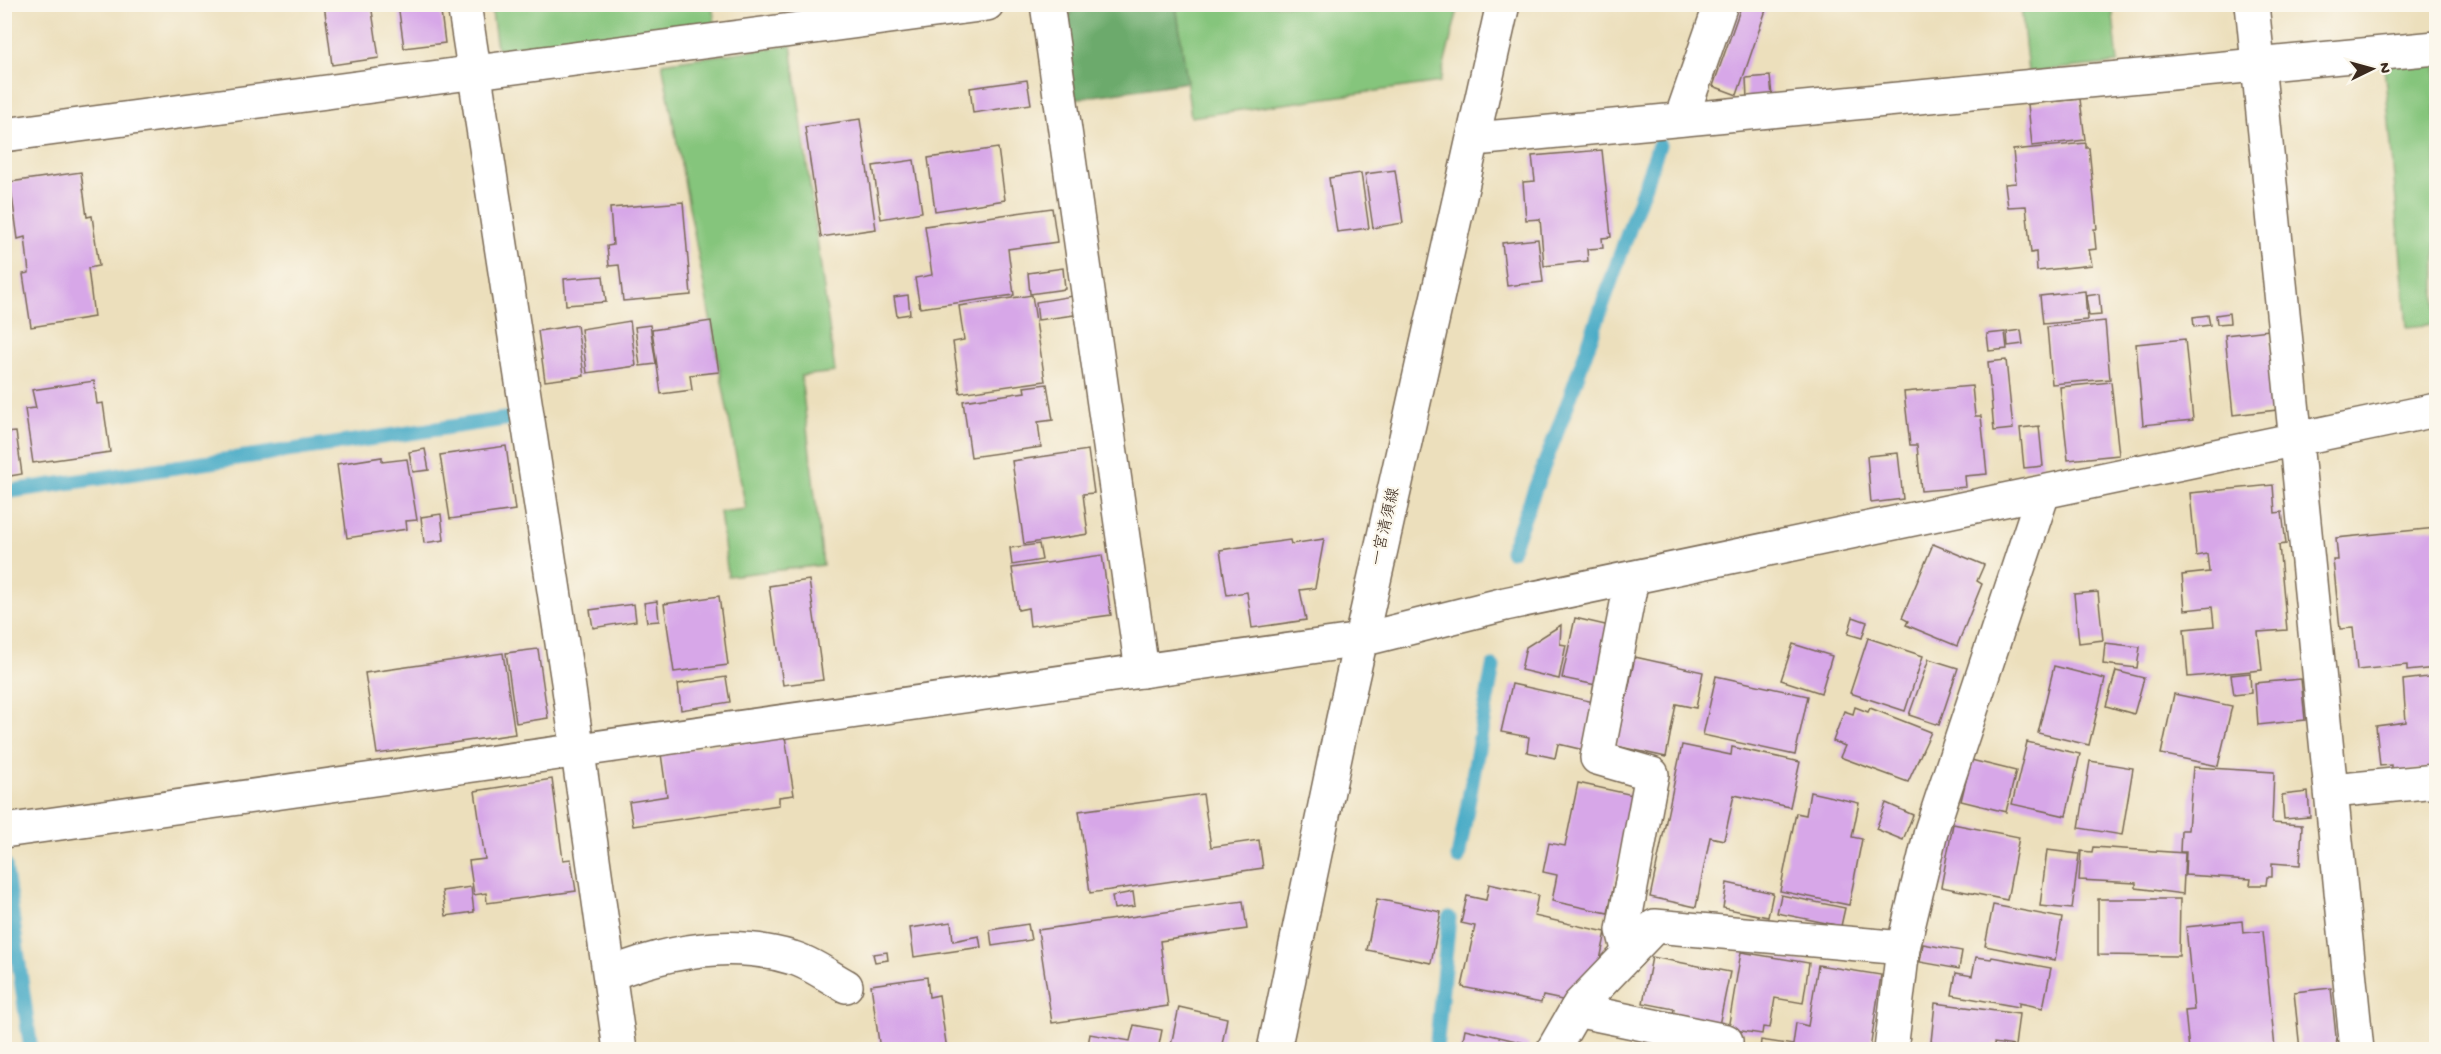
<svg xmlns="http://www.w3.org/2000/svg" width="2441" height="1054" font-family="'Gochi Hand','Klee One',sans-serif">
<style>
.green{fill:#85c57c;stroke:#60784d;stroke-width:1.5}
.forest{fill:#6caa6c;stroke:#546a45;stroke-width:1.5}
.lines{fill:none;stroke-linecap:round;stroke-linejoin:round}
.stream{stroke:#47aac6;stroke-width:15}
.building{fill:#d7a7e8}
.minor-casing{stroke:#796955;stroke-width:36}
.major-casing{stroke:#796955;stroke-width:36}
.minor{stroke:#fff;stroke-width:33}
.major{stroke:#fff;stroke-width:33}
.labels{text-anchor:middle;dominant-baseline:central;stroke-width:4.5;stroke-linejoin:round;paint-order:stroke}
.street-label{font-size:16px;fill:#3b2a1e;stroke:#fbf7ec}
</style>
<rect width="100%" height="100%" fill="#fbf7ec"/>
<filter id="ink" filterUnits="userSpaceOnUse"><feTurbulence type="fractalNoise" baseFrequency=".0167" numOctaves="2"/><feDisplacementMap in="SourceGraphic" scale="12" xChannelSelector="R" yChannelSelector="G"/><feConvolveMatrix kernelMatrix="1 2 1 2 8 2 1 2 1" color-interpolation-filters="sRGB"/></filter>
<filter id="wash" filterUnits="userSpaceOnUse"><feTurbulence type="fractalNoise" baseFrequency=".008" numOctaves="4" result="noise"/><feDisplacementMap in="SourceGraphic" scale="24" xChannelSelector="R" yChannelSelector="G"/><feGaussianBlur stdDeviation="1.35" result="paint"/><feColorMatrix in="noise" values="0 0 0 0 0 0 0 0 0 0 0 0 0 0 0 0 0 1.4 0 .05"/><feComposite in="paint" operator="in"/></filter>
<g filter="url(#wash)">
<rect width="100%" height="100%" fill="#ecdfbc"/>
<g class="green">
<polygon points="491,5 712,5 715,23 508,55 497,48"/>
<polygon points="1176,5 1459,5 1440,82 1191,117"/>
<polygon points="2021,5 2112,5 2118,63 2028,72"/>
<polygon points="791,45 835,372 801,376 823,565 728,576 720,512 746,509 662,63"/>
<polygon points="2436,60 2436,324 2407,327 2384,65"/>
</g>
<polygon class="forest" points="1095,4 1176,5 1187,82 1074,99 1063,24 1075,7"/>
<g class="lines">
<g class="stream">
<polyline points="4,492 512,418"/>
<polyline points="1511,551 1565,411 1659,145"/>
<polyline points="1458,858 1493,667"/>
<polyline points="5,865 31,1050"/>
<polyline points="1436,1050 1449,918"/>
</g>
</g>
<g id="blocks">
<g class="building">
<polygon points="324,4 371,4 379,58 332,65"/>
<polygon points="398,4 440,4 445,43 404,48"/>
<polygon points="1742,4 1768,4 1737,95 1713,86"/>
<polygon points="1770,76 1772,96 1747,99 1746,78"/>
<polygon points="1027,80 1031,104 973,113 970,88"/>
<polygon points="2080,99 2085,140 2032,146 2028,104"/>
<polygon points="860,119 876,229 821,237 805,127"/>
<polygon points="2086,143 2086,148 2089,148 2097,229 2094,229 2096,249 2089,250 2092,265 2037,271 2036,252 2031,253 2026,206 2008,207 2005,184 2016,183 2013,150"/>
<polygon points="998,148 1005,200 935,211 928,158"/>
<polygon points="1602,150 1611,237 1602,238 1603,248 1587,249 1588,261 1544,266 1540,219 1526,220 1523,182 1535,181 1532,156"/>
<polygon points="914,160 922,212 881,219 873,166"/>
<polygon points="1395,170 1403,223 1373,228 1365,174"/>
<polygon points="81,172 87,217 92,216 99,266 88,268 94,317 31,327 23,274 29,273 25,237 18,239 10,182"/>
<polygon points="1361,173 1369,228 1337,232 1329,178"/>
<polygon points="683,202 691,295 623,301 619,265 609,266 607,246 613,245 610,208"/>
<polygon points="1052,208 1057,242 1008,249 1014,295 920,308 915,278 932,275 925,226"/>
<polygon points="1538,239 1543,282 1507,286 1502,243"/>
<polygon points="1063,268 1065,289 1030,294 1028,273"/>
<polygon points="603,276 606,302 566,305 564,279"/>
<polygon points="2085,291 2087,320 2043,324 2040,296"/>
<polygon points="2099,294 2101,315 2089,316 2086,296"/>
<polygon points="908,295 910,314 897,316 894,297"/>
<polygon points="1032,295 1045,381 960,393 953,342 964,340 959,306"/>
<polygon points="1072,296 1074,315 1038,320 1036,302"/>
<polygon points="2229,313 2230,323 2217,324 2216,315"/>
<polygon points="2208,315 2210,325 2194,327 2193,317"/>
<polygon points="630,321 636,366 587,373 581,329"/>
<polygon points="711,321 719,372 690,375 692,390 661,394 652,330"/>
<polygon points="2105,321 2110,379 2052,384 2047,327"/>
<polygon points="577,325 584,376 545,381 538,331"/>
<polygon points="650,325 656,364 640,366 635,327"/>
<polygon points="2021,330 2023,344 2008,346 2007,332"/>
<polygon points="2269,330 2277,410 2233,415 2225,335"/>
<polygon points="2005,332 2007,349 1989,351 1987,334"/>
<polygon points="2185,339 2193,420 2143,425 2136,344"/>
<polygon points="2006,360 2013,429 1994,431 1988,362"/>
<polygon points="94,381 97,404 103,403 110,452 33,463 25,409 36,408 32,390"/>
<polygon points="2111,382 2119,455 2068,460 2060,387"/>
<polygon points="1047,384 1053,420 1038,422 1041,447 971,457 963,401 1025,392 1024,387"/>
<polygon points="1972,386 1975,416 1981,416 1987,474 1965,476 1966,487 1921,491 1917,445 1910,445 1904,392"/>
<polygon points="2039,426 2043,466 2024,468 2020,428"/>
<polygon points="16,432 22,474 4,477 4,433"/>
<polygon points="506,446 515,510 450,519 440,455"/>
<polygon points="425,449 429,470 413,472 409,452"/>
<polygon points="1088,450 1094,493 1083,494 1088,534 1024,544 1012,461"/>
<polygon points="1898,453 1903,499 1871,503 1867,456"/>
<polygon points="382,457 382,462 407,459 417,520 406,521 407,529 347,538 337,464"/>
<polygon points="2273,485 2275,513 2282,512 2286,544 2279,545 2287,630 2258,632 2262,670 2188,677 2184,629 2214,626 2212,607 2185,610 2182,575 2209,572 2207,554 2196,556 2190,493"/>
<polygon points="441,514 444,540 424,543 421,517"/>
<polygon points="2436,528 2436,668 2407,671 2407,665 2357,670 2353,628 2340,629 2333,560 2338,560 2336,538"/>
<polygon points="1324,539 1315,588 1300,590 1306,620 1252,628 1247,592 1227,595 1220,550 1290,540 1291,544"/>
<polygon points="1039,544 1042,560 1012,565 1010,548"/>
<polygon points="1933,544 1984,565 1977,581 1982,584 1957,646 1906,625 1908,621 1902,618"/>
<polygon points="1102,555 1111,615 1030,626 1028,608 1018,610 1012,568"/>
<polygon points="809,580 823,680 783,685 769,586"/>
<polygon points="2098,592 2103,640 2079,643 2074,594"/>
<polygon points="719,596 728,665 674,672 664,604"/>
<polygon points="657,601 659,621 647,622 644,603"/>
<polygon points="634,604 636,621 593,628 590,610"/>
<polygon points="1853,617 1867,622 1862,638 1848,634"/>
<polygon points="1575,618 1614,627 1601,686 1562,678"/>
<polygon points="1561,625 1560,644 1566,645 1559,679 1521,670 1526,647"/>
<polygon points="1868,638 1923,656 1905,711 1850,693"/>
<polygon points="2105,643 2140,647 2137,668 2103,664"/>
<polygon points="1793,644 1832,656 1821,693 1781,680"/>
<polygon points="538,649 548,718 516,723 506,653"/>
<polygon points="503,653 515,734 377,754 365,673"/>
<polygon points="1635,657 1703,672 1696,708 1676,704 1666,757 1616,746"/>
<polygon points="1929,659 1958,668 1939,725 1909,715"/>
<polygon points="2054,666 2105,679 2089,745 2038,733"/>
<polygon points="2116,671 2144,678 2134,714 2106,706"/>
<polygon points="2250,673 2251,693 2234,695 2231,675"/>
<polygon points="1716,676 1808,696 1795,755 1703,735"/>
<polygon points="2436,676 2436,768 2391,772 2391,765 2380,766 2376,726 2406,722 2403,680"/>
<polygon points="726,677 730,702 681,710 678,684"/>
<polygon points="2301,679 2305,720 2258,725 2255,683"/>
<polygon points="1512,684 1594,702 1584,750 1558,744 1555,758 1527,752 1529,737 1501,732"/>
<polygon points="2174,694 2232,706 2218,766 2161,754"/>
<polygon points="1855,707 1868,712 1870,708 1931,732 1908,782 1840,757 1845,746 1833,741 1844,711 1853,714"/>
<polygon points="785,736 794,795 779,797 779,805 633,826 629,802 667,796 661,754"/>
<polygon points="2027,742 2080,754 2066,816 2012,804"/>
<polygon points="1682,745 1731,755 1732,747 1800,762 1790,807 1734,795 1724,840 1710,837 1696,907 1650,897"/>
<polygon points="1971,760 2016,771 2006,812 1961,801"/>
<polygon points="2090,761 2133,768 2122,835 2079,828"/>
<polygon points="2193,767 2274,772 2272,823 2302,825 2300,865 2272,863 2272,877 2267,877 2266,885 2250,885 2251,879 2185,875 2186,852 2180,852 2181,830 2188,830"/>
<polygon points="552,779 563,860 571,859 576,891 487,903 486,893 474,895 469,861 485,859 475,791"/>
<polygon points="1578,783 1633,795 1608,913 1552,901 1557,875 1543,872 1549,843 1565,846"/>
<polygon points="1810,792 1859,803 1852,837 1862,839 1849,905 1780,891 1796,813 1806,815"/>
<polygon points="2308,792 2310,817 2284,819 2282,795"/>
<polygon points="1203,794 1211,847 1259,840 1263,868 1090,893 1079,811"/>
<polygon points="1886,803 1913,815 1903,840 1876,829"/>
<polygon points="1953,824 2019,837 2007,900 1941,887"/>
<polygon points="2093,847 2185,853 2183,894 2136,888 2136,883 2079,880 2081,851 2092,852"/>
<polygon points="2047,850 2079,854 2072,909 2040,906"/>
<polygon points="1727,883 1773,893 1768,917 1723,908"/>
<polygon points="1489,884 1538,895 1534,916 1606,932 1600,960 1562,1000 1543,996 1541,1003 1462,987 1475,926 1461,923 1467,896 1486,900"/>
<polygon points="471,887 474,912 446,916 442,891"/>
<polygon points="1133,892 1135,906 1114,909 1112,896"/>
<polygon points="1781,895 1845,908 1841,926 1777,913"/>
<polygon points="1377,899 1441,912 1431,963 1367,950"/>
<polygon points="2098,899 2180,899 2179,956 2098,955"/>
<polygon points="1243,901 1247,929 1160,941 1168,1006 1052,1023 1038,930"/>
<polygon points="1993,905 2062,918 2055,960 1985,946"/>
<polygon points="2242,921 2243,933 2263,931 2275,1048 2189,1050 2185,1011 2194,1010 2186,927"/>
<polygon points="951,922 953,941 979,936 981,947 914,957 910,928"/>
<polygon points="1028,924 1031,940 992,946 990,930"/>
<polygon points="1923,944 1962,951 1959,969 1920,962"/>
<polygon points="887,952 888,960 875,962 873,954"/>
<polygon points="1741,952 1809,963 1803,1003 1775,998 1770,1028 1763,1027 1762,1034 1728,1029"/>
<polygon points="1652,957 1730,972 1718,1030 1672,1021 1674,1009 1643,1003"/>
<polygon points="1976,957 1991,959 1992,957 2051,968 2043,1008 2019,1003 2019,1007 1952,995 1956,973 1972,976"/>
<polygon points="1818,965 1881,975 1870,1050 1760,1050 1761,1040 1793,1045 1796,1023 1808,1026"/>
<polygon points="927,977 929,997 939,995 947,1050 880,1050 871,985"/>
<polygon points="2331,988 2337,1046 2300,1050 2294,992"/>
<polygon points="1935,1003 2019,1014 2015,1046 1994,1043 1993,1050 1946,1050 1947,1045 1931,1042"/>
<polygon points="1179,1007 1227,1018 1221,1050 1170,1050"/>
<polygon points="1134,1025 1162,1030 1158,1050 1087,1050 1090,1034 1130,1041"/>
<polygon points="1465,1029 1529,1044 1527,1050 1461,1050"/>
<polygon points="1656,1038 1709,1050 1654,1050"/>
</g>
</g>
</g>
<g filter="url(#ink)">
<use href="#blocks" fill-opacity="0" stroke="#796955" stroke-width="1.5"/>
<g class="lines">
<g class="minor-casing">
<g id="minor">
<polyline points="464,4 568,682 620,1050"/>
<polyline points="1047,4 1142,671"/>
<polyline points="2252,4 2357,1050"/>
<polyline points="1681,119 1721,4"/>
<polyline points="4,135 987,4"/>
<polyline points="1475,139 2436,48"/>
<polyline points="2332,791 2436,781"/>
<polyline points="4,831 1361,640 1505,604 2436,410"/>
<polyline points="1629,953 1623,930 1652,774 1597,758 1632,578"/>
<path d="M 610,974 C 668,951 732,939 793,958 C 811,963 829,977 846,986"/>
<polyline points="1576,1010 1726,1041"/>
<polyline points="1553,1050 1579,1005 1655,926 1903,948"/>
<polyline points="1891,1050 1903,948 1931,831 2043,493"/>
</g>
</g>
<g class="major-casing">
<polyline id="major" points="1274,1050 1343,719 1503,4"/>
</g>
<use href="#minor" class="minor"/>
<use href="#major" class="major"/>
</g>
</g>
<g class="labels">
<g class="street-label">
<text transform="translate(1387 527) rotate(-77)">一宮清須線</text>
</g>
</g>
<rect width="2441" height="1054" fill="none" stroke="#fbf7ec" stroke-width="24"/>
<g transform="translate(2372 69) rotate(85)" stroke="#fbf7ec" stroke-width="4.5" paint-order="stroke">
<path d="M0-4.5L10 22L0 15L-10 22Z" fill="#3b2a1e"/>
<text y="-9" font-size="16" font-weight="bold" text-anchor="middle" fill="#3b2a1e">N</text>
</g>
</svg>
